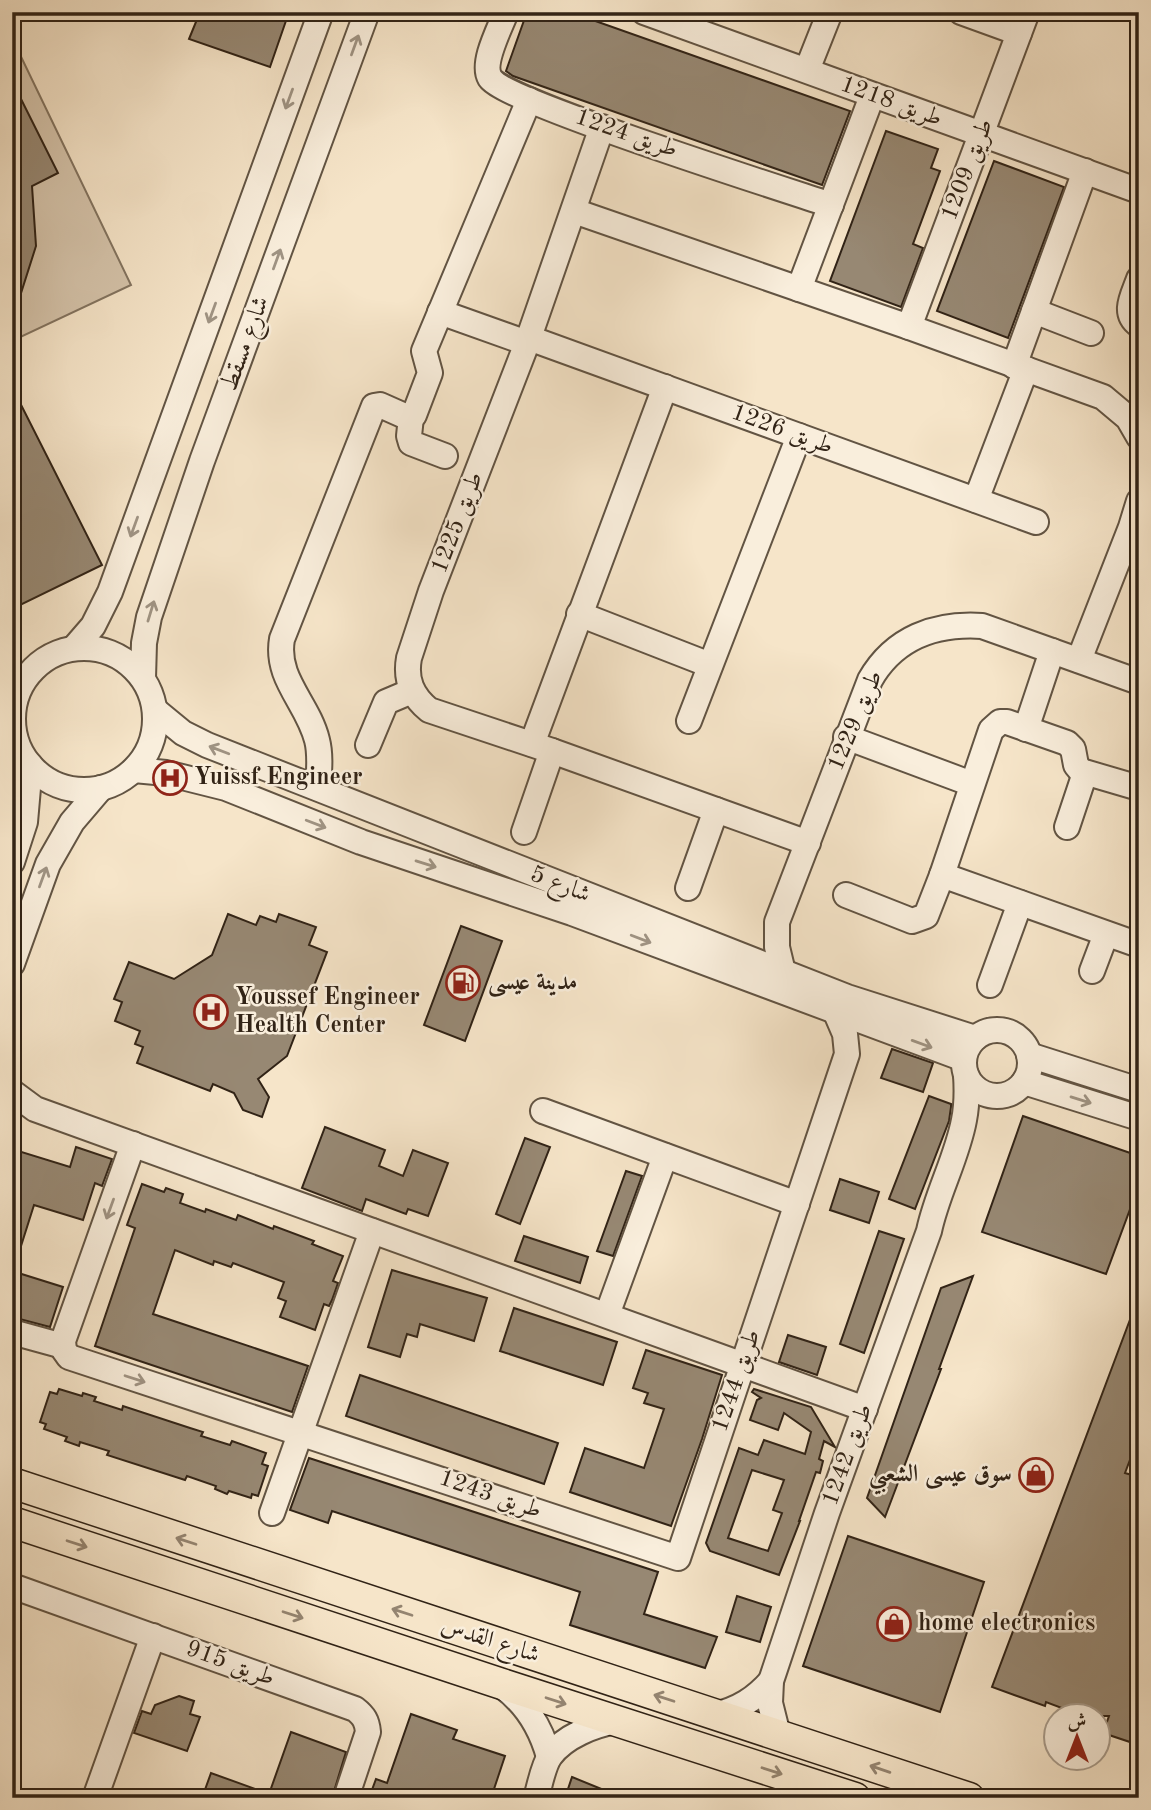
<svg xmlns="http://www.w3.org/2000/svg" width="1151" height="1810" font-family="'Old Standard TT',Amiri,serif">
<style>
.green{fill:#d5c4ab;stroke:#837460;stroke-width:2}
.building{fill:#978873;stroke:#312316;stroke-width:2;fill-rule:evenodd}
.lines{fill:none;stroke-linecap:round;stroke-linejoin:round}
.minor-casing{stroke:#625443;stroke-width:28}
.major-casing{stroke:#312316;stroke-width:33}
.minor{stroke:#f9eedc;stroke-width:24}
.major{stroke:#f6e5c9;stroke-width:30}
.oneway{stroke:#9f9383}
.oneway2{stroke:#948470}
.labels{text-anchor:middle;dominant-baseline:central;stroke-width:5;stroke-linejoin:round;paint-order:stroke}
.street-label{font-size:24px;fill:#312316;stroke:#f9eedc}
.poi-label{font-size:24px;font-weight:bold;fill:#312316;stroke:#f9eedc;text-anchor:start}
</style>
<rect width="100%" height="100%" fill="#f6e5c9"/>
<filter id="stains"><feTurbulence type="fractalNoise" baseFrequency=".00286" numOctaves="4"/><feColorMatrix values="0 0 0 0 .2 0 0 0 0 .09 0 0 0 0 .02 0 0 0 .5 -.17"/></filter>
<radialGradient id="worn" r=".72"><stop offset=".6" stop-color="#630" stop-opacity="0"/><stop offset="1" stop-color="#630" stop-opacity=".3"/></radialGradient>
<polygon class="green" points="12,38 131,285 12,341"/>
<g class="building">
<polygon points="200,12 289,12 270,67 189,39"/>
<polygon points="527,12 570,12 850,111 822,185 513,76 506,71"/>
<polygon points="12,81 58,173 32,186 36,246 15,312 12,312 12,274 21,243 20,204 12,188"/>
<polygon points="886,131 938,149 931,168 940,171 913,244 923,248 901,307 830,281"/>
<polygon points="994,161 1064,187 1008,338 937,311"/>
<polygon points="12,387 102,565 12,609"/>
<polygon points="228,914 256,925 260,916 276,922 279,914 316,927 309,945 327,952 287,1056 258,1079 269,1097 262,1117 243,1110 234,1093 213,1084 210,1091 137,1063 143,1047 135,1044 140,1031 115,1021 122,1002 114,999 129,962 174,979 212,955"/>
<polygon points="461,926 502,941 465,1041 424,1025"/>
<polygon points="892,1049 933,1063 923,1092 881,1078"/>
<polygon points="929,1096 951,1104 951,1107 949,1121 915,1209 889,1199"/>
<polygon points="1023,1116 1139,1156 1139,1185 1106,1274 982,1232"/>
<polygon points="325,1127 385,1150 379,1166 403,1176 413,1150 448,1163 428,1216 408,1209 406,1214 366,1199 362,1211 302,1188"/>
<polygon points="525,1138 550,1147 520,1224 496,1214"/>
<polygon points="76,1147 112,1159 102,1186 95,1183 83,1220 34,1205 15,1265 12,1264 12,1149 70,1167"/>
<polygon points="626,1171 642,1176 613,1256 597,1251"/>
<polygon points="840,1179 879,1192 869,1223 830,1210"/>
<polygon points="142,1184 164,1192 166,1188 183,1194 180,1203 205,1212 206,1209 236,1220 238,1215 273,1229 274,1226 314,1241 312,1244 343,1256 333,1281 338,1283 332,1300 329,1306 324,1304 315,1330 280,1317 286,1301 278,1298 284,1282 233,1263 231,1267 214,1261 213,1265 175,1250 153,1314 308,1366 292,1412 95,1346 135,1228 127,1225"/>
<polygon points="879,1231 904,1239 864,1353 840,1344"/>
<polygon points="524,1236 588,1257 580,1283 515,1261"/>
<polygon points="392,1270 487,1298 474,1341 420,1324 417,1337 407,1334 400,1357 368,1347"/>
<polygon points="12,1271 63,1287 50,1327 12,1317"/>
<polygon points="973,1276 939,1369 941,1369 885,1517 867,1498 941,1288"/>
<polygon points="1137,1301 1139,1436 1125,1473 1139,1477 1139,1745 1103,1733 1109,1716 1083,1716 1046,1702 1045,1706 992,1687"/>
<polygon points="514,1308 617,1342 603,1385 500,1351"/>
<polygon points="788,1335 826,1347 817,1375 779,1362"/>
<polygon points="646,1350 722,1375 702,1439 671,1526 570,1492 585,1448 644,1468 664,1409 644,1403 648,1393 633,1388"/>
<polygon points="360,1375 558,1443 544,1484 346,1416"/>
<polygon points="59,1389 82,1396 83,1393 96,1397 94,1401 122,1410 123,1406 190,1428 203,1432 201,1436 230,1445 232,1441 266,1453 262,1464 268,1466 258,1496 252,1494 251,1498 229,1491 227,1494 215,1489 216,1486 187,1476 185,1480 107,1455 109,1451 80,1442 79,1446 65,1441 67,1437 44,1429 46,1424 40,1422 50,1392 57,1394"/>
<path d="M 754,1389 L 811,1407 L 835,1447 L 824,1441 L 819,1459 L 823,1461 L 820,1473 L 816,1472 L 799,1521 L 800,1521 L 779,1575 L 710,1551 L 706,1543 L 739,1448 L 758,1455 L 764,1440 L 805,1454 L 811,1432 L 784,1413 L 778,1430 L 750,1420 L 757,1400 L 761,1398 L 752,1392 ZM 752,1470 L 784,1480 L 773,1510 L 782,1513 L 768,1551 L 728,1538 Z"/>
<polygon points="309,1458 658,1572 644,1614 717,1637 705,1668 570,1625 580,1592 332,1511 328,1523 290,1510"/>
<polygon points="848,1536 984,1582 940,1712 803,1666"/>
<polygon points="737,1596 771,1607 760,1642 726,1632"/>
<polygon points="179,1696 194,1701 190,1714 200,1717 187,1751 134,1733 142,1711 151,1714 155,1705"/>
<polygon points="411,1714 457,1730 453,1739 505,1756 491,1798 369,1798 376,1779 387,1783"/>
<polygon points="291,1732 346,1752 332,1798 202,1798 211,1773 269,1794"/>
<polygon points="572,1777 621,1797 621,1798 565,1798"/>
</g>
<g class="lines">
<g class="minor-casing">
<g id="minor">
<path d="M 506,12 C 500,28 481,63 490,78 C 504,101 786,190 831,205"/>
<polyline points="644,12 1139,191"/>
<polyline points="961,12 1019,33"/>
<polyline points="807,70 830,12"/>
<path d="M 602,127 L 527,343 L 431,591 L 409,658 C 405,680 412,696 429,710 L 552,751 L 808,843"/>
<polyline points="574,211 909,327 1103,397 1128,418 1139,437"/>
<path d="M 1139,279 C 1133,296 1122,313 1139,325"/>
<polyline points="799,289 872,96"/>
<polyline points="1034,311 1091,333"/>
<polyline points="440,312 527,343"/>
<polyline points="909,327 1027,12"/>
<polyline points="529,338 1036,522"/>
<polyline points="1014,366 1085,171"/>
<polyline points="411,417 409,436 411,443 445,456"/>
<polyline points="976,500 1026,369"/>
<polyline points="579,614 710,665"/>
<circle cx="84" cy="719" r="71"/>
<polyline points="74,648 93,626 110,592 321,12"/>
<polyline points="1079,660 1131,527 1139,501"/>
<polyline points="143,678 144,643 149,617 202,461 367,12"/>
<polyline points="155,710 183,733 207,745 847,997 975,1038"/>
<polyline points="689,721 799,436"/>
<polyline points="1026,729 1052,651"/>
<polyline points="846,737 972,784"/>
<polyline points="532,744 665,387"/>
<polyline points="368,745 386,702 412,691"/>
<polyline points="134,770 166,773 226,788 361,842 572,913 964,1059"/>
<path d="M 318,788 C 319,773 321,755 317,740 C 308,703 275,679 282,639 L 374,406 L 380,405 L 407,417 L 414,415 L 430,373 L 424,351 L 529,100"/>
<polyline points="1067,827 1085,773"/>
<polyline points="524,832 552,751"/>
<polyline points="12,862 25,822 30,765"/>
<polyline points="942,875 1139,945"/>
<polyline points="688,888 716,810"/>
<polyline points="846,895 912,921 926,916 942,875 991,730 1000,722 1007,722 1067,743 1073,749 1076,765 1081,771 1139,788"/>
<polyline points="12,964 48,864 72,822 101,788"/>
<polyline points="1092,971 1106,934"/>
<path d="M 783,972 L 777,947 L 777,922 L 870,680 C 894,638 935,623 982,626 L 1139,682"/>
<polyline points="990,985 1020,903"/>
<circle cx="997" cy="1063" r="33"/>
<polyline points="1029,1055 1139,1090"/>
<polyline points="1024,1082 1139,1118"/>
<polyline points="12,1092 35,1109 865,1409"/>
<polyline points="543,1111 797,1204"/>
<polyline points="133,1144 63,1341 64,1350 69,1357 678,1558 847,1054 845,1034 836,1013"/>
<polyline points="607,1315 665,1156"/>
<polyline points="12,1332 63,1346"/>
<polyline points="272,1513 372,1231"/>
<path d="M 12,1586 L 355,1709 C 364,1716 367,1721 368,1732 L 346,1798"/>
<path d="M 502,1686 C 527,1704 541,1728 549,1757"/>
<path d="M 715,1715 C 739,1709 755,1699 771,1681"/>
<path d="M 778,1735 L 770,1703 L 771,1681 L 827,1513 L 929,1231 C 937,1193 957,1158 964,1120 C 967,1105 967,1090 966,1075"/>
<polyline points="95,1798 153,1636"/>
<path d="M 536,1798 C 540,1785 543,1766 550,1756 C 565,1736 594,1725 617,1721"/>
</g>
</g>
<g class="major-casing">
<g id="major">
<polyline points="12,1483 969,1798"/>
<polyline points="12,1522 499,1683 855,1798"/>
</g>
</g>
<use href="#minor" class="minor"/>
<use href="#major" class="major"/>
</g>
<defs><path id="oneway-shaft" d="M-6 0H5M1.5-3L5.5 0L1.5 3" fill="none" stroke-width="1.6" stroke-linecap="round" stroke-linejoin="round" transform="scale(1.75)"/></defs>
<g class="oneway">
<use href="#oneway-shaft" transform="translate(355 45) rotate(-70)"/>
<use href="#oneway-shaft" transform="translate(289 99) rotate(110)"/>
<use href="#oneway-shaft" transform="translate(277 259) rotate(-70)"/>
<use href="#oneway-shaft" transform="translate(212 313) rotate(110)"/>
<use href="#oneway-shaft" transform="translate(134 527) rotate(110)"/>
<use href="#oneway-shaft" transform="translate(151 611) rotate(-73)"/>
<use href="#oneway-shaft" transform="translate(219 750) rotate(-159)"/>
<use href="#oneway-shaft" transform="translate(316 824) rotate(21)"/>
<use href="#oneway-shaft" transform="translate(426 864) rotate(17)"/>
<use href="#oneway-shaft" transform="translate(43 877) rotate(-70)"/>
<use href="#oneway-shaft" transform="translate(641 939) rotate(21)"/>
<use href="#oneway-shaft" transform="translate(922 1044) rotate(20)"/>
<use href="#oneway-shaft" transform="translate(1081 1100) rotate(17)"/>
<use href="#oneway-shaft" transform="translate(110 1209) rotate(110)"/>
<use href="#oneway-shaft" transform="translate(135 1379) rotate(18)"/>
</g>
<g class="oneway2">
<use href="#oneway-shaft" transform="translate(186 1541) rotate(-162)"/>
<use href="#oneway-shaft" transform="translate(77 1544) rotate(18)"/>
<use href="#oneway-shaft" transform="translate(402 1612) rotate(-162)"/>
<use href="#oneway-shaft" transform="translate(293 1615) rotate(18)"/>
<use href="#oneway-shaft" transform="translate(664 1698) rotate(-162)"/>
<use href="#oneway-shaft" transform="translate(556 1701) rotate(18)"/>
<use href="#oneway-shaft" transform="translate(880 1769) rotate(-161)"/>
<use href="#oneway-shaft" transform="translate(772 1771) rotate(18)"/>
</g>
<defs>
<g id="hospital-ring" transform="scale(1.75)"><circle r="9.5" fill="#f9eedc" stroke="#8f2418" stroke-width="1.5"/><path d="M-5-5h3v3.5h4V-5h3V5h-3V1.5h-4V5h-3Z" fill="#8f2418"/></g>
<g id="fuel-ring" transform="scale(1.75)"><circle r="9.5" fill="#f9eedc" stroke="#8f2418" stroke-width="1.5"/><path d="M-5.5-6h7V0h2V4h1.3V-2.5L3-4.5l.8-.8L6-3V5H2.5V1h-1V6h-7ZM-4.2-4.7v3.2H.2V-4.7Z" fill="#8f2418"/></g>
<g id="shop-ring" transform="scale(1.75)"><circle r="9.5" fill="#f9eedc" stroke="#8f2418" stroke-width="1.5"/><path d="M-5-2.5h2.3a2.7 3.5 0 0 1 5.4 0H5L5.5 6h-11ZM-1.5-2.5h3a1.5 2.3 0 0 0-3 0Z" fill="#8f2418"/></g>
</defs>
<g fill-rule="evenodd">
<use href="#hospital-ring" x="170" y="778"/>
<use href="#fuel-ring" x="463" y="983"/>
<use href="#hospital-ring" x="211" y="1012"/>
<use href="#shop-ring" x="1036" y="1475"/>
<use href="#shop-ring" x="894" y="1624"/>
</g>
<g class="labels">
<g class="street-label">
<text transform="translate(891 102) rotate(20)">طريق 1218</text>
<text transform="translate(626 134) rotate(19)">طريق 1224</text>
<text transform="translate(968 170) rotate(-69)">طريق 1209</text>
<text transform="translate(246 344) rotate(-70)">شارع مسقط</text>
<text transform="translate(782 430) rotate(20)">طريق 1226</text>
<text transform="translate(458 523) rotate(-69)">طريق 1225</text>
<text transform="translate(856 721) rotate(-67)">طريق 1229</text>
<text transform="translate(560 885) rotate(22)">شارع 5</text>
<text transform="translate(737 1381) rotate(-71)">طريق 1244</text>
<text transform="translate(848 1455) rotate(-70)">طريق 1242</text>
<text transform="translate(490 1495) rotate(19)">طريق 1243</text>
<text transform="translate(490 1641) rotate(18)">شارع القدس</text>
<text transform="translate(230 1664) rotate(20)">طريق 915</text>
</g>
<g class="poi-label">
<text x="194" y="778">Yuissf Engineer</text>
<text x="488" y="983">مدينة عيسى</text>
<text x="235" y="998">Youssef Engineer<tspan x="235" dy="28">Health Center</tspan></text>
<text x="1012" y="1475" text-anchor="end">سوق عيسى الشعبي</text>
<text x="918" y="1624">home electronics</text>
</g>
</g>
<rect width="1151" height="1810" fill="none" stroke="#f6e5c9" stroke-width="42"/>
<rect x="14" y="14" width="1123" height="1782" fill="none" stroke="#312316" stroke-width="3.5"/>
<rect x="21" y="21" width="1109" height="1768" fill="none" stroke="#312316" stroke-width="2"/>
<g transform="translate(1077 1737)"><circle r="33" fill="#f9eedc" stroke="#a99d8d" stroke-width="2"/>
<path d="M0-5L12 26L0 18L-12 26Z" fill="#8f2418"/>
<text y="-10" font-size="19" font-weight="bold" text-anchor="middle" fill="#312316">ش</text>
</g>
<rect width="100%" height="100%" filter="url(#stains)"/>
<rect width="100%" height="100%" fill="url(#worn)"/>
</svg>
